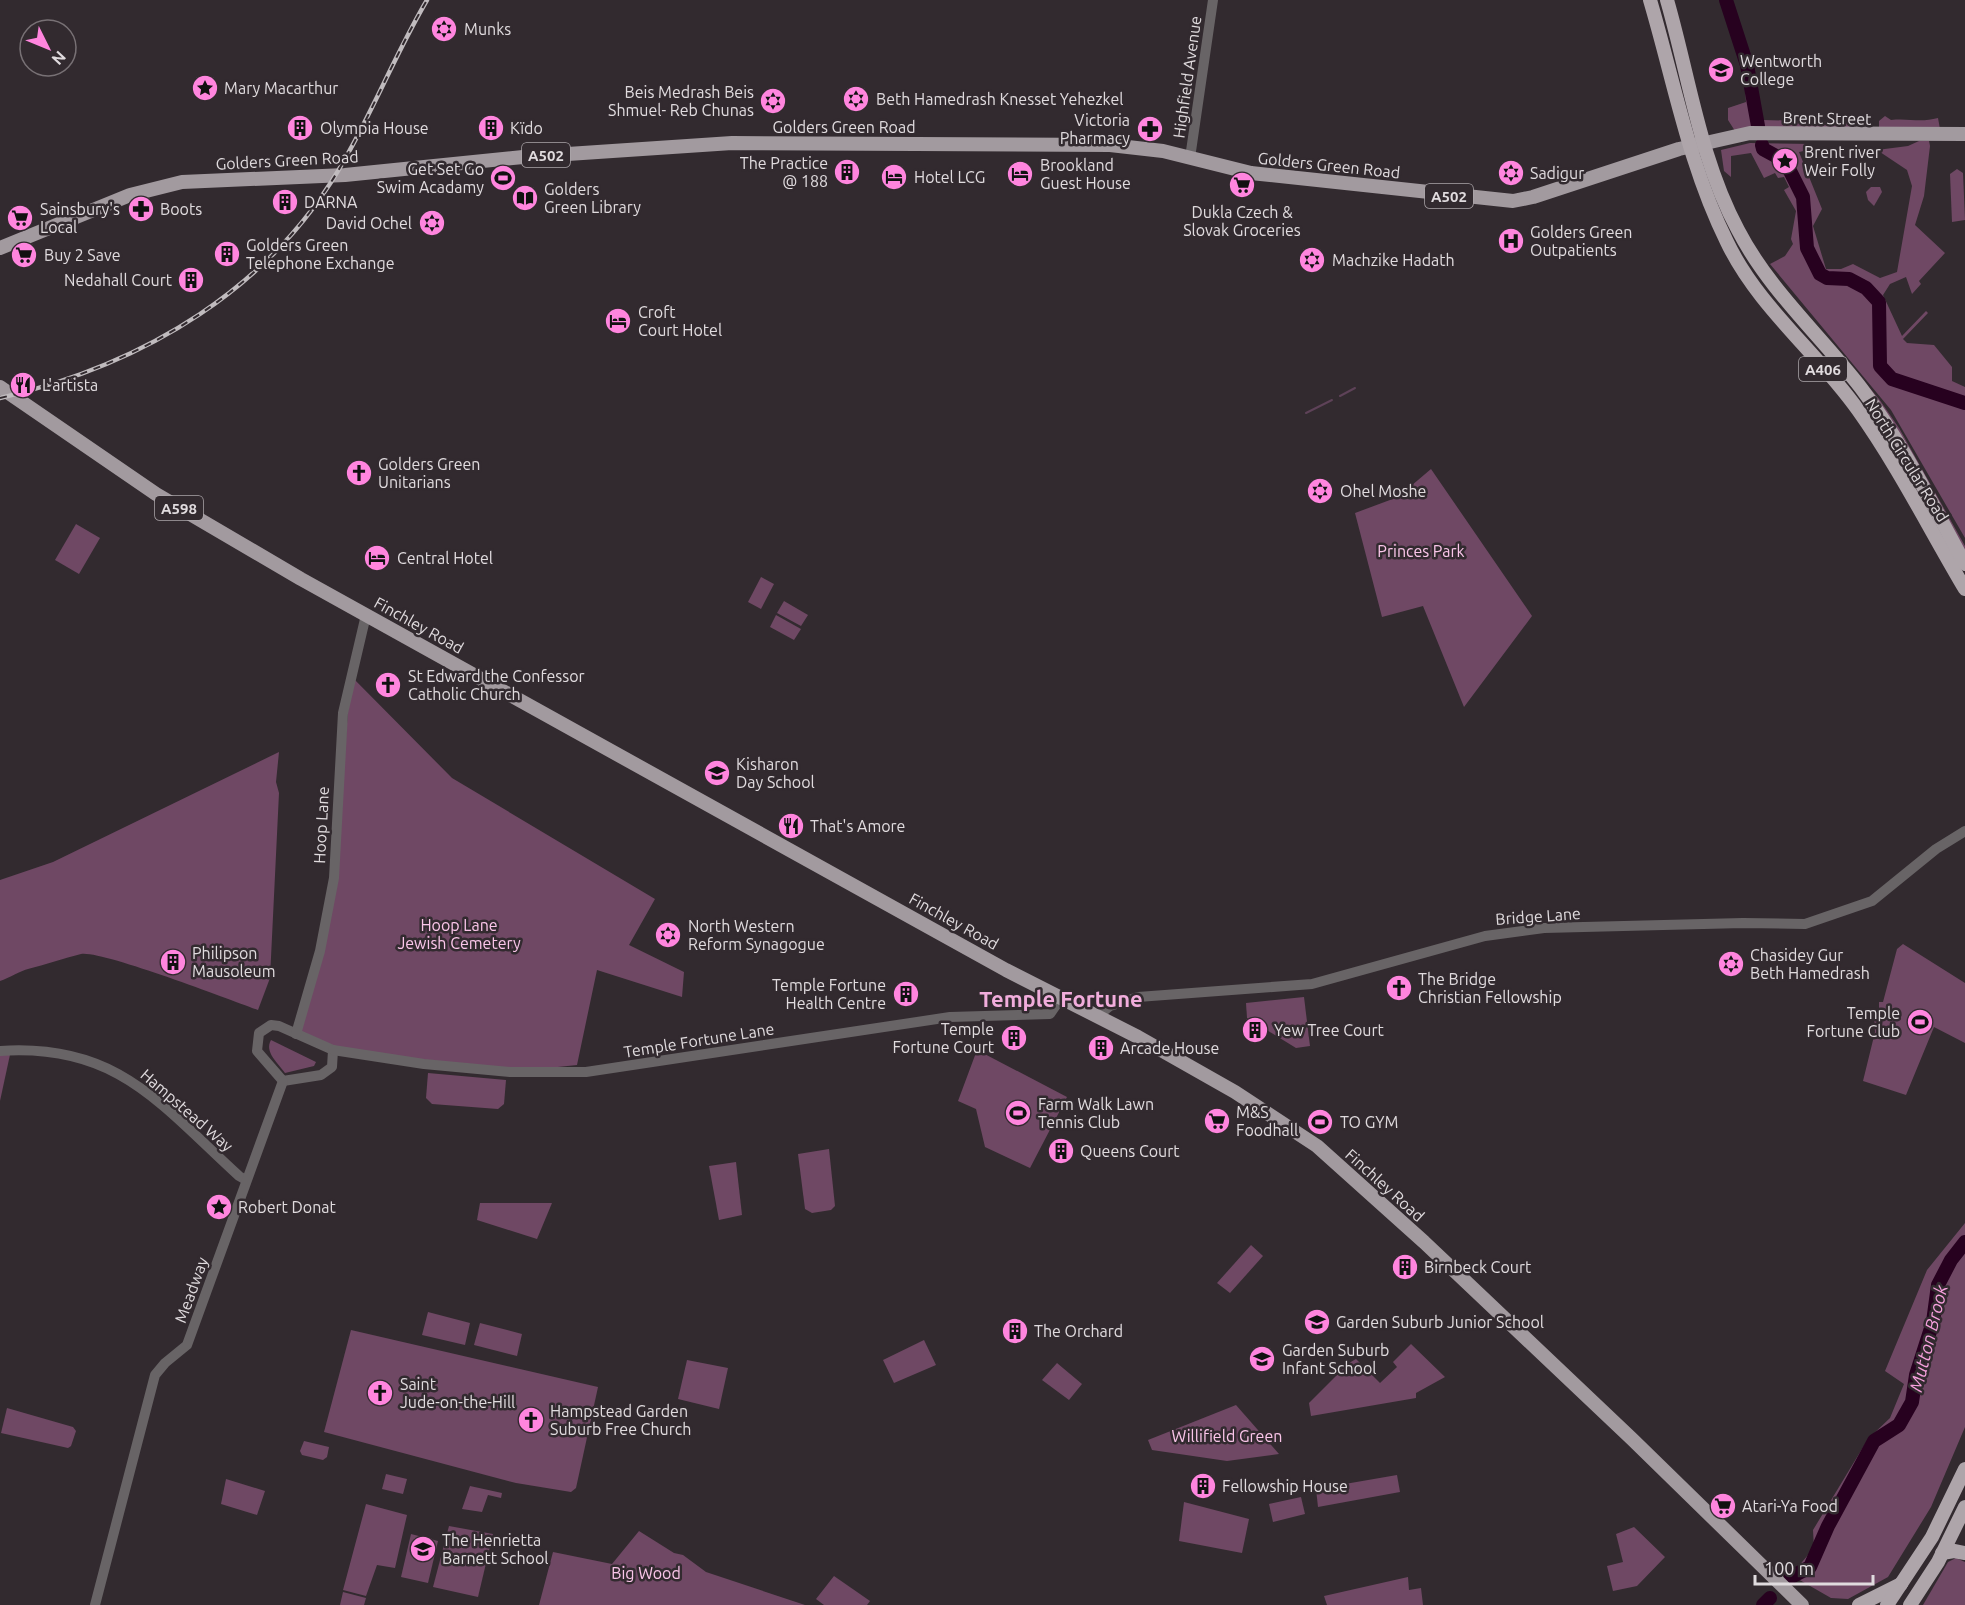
<svg xmlns="http://www.w3.org/2000/svg" width="1965" height="1605" font-family="Ubuntu,sans-serif">
<style>
.green{fill:#6f4864}
.lines{fill:none;stroke-linecap:round;stroke-linejoin:round}
.stream{stroke:#5e4258;stroke-width:2}
.river{stroke:#27011f;stroke-width:14}
.tertiary{stroke:#686466;stroke-width:10}
.primary{stroke:#a29a9f;stroke-width:14}
.trunk{stroke:#aea5aa;stroke-width:14}
.rail-casing{stroke:#c0bbbe;stroke-width:4.5}
.rail{stroke:#322a2f;stroke-width:2;stroke-dasharray:7;stroke-linecap:butt}
.labels{text-anchor:middle;dominant-baseline:central;stroke-width:5;stroke-linejoin:round;paint-order:stroke}
.shield{fill:#322a2f;stroke:#aca6aa;stroke-width:1.5}
.shield-label{font-size:15px;font-weight:bold;fill:#e0dbde}
.poi-label{font-size:16px;fill:#e0dbde;stroke:#322a2f;text-anchor:start}
.street-label{font-size:16px;fill:#e0dbde;stroke:#322a2f}
.park-label{font-size:16px;fill:#fbc6ea;stroke:#322a2f}
.water-label{font-size:18px;font-style:italic;fill:#f6a0dd;stroke:#322a2f}
.district-label{font-size:22px;font-weight:bold;fill:#f1addc;stroke:#322a2f}
</style>
<rect width="100%" height="100%" fill="#322a2f"/>
<g class="green">
<path d="M 1721,0 L 1728,0 C 1735,20 1743,39 1749,59 C 1755,80 1754,100 1763,120 L 1847,122 L 1856,125 L 1852,132 L 1735,131 L 1728,120 L 1728,108 L 1746,102 C 1745,66 1733,34 1721,0 Z"/>
<path d="M 1885,116 L 1891,120 C 1909,118 1920,123 1938,118 L 1940,129 L 1879,128 L 1879,121 Z"/>
<polygon points="1919,141 1929,141 1930,146 1924,196 1915,225 1945,253 1919,281 1921,284 1912,294 1906,277 1890,284 1883,295 1902,336 1926,311 1928,313 1903,339 1907,343 1934,345 1952,367 1952,381 1965,387 1965,538 1891,410 1770,264 1785,256 1793,244 1791,239 1796,211 1784,190 1789,187 1784,177 1778,178 1775,173 1764,178 1751,153 1731,156 1731,177 1724,171 1721,150 1750,143 1811,144 1813,149 1799,152 1822,209 1813,226 1826,269 1841,269 1853,264 1880,278 1897,272 1912,186 1907,170 1877,150 1908,146"/>
<polygon points="1957,169 1963,173 1965,220 1952,222 1950,174"/>
<polygon points="1871,187 1880,187 1882,192 1874,206 1868,200 1866,192"/>
<polygon points="1765,265 1879,399 1899,428 1965,546 1965,552 1939,504"/>
<polygon points="1431,469 1532,616 1464,707 1423,606 1382,617 1355,513 1398,497"/>
<polygon points="76,524 100,538 79,574 55,560"/>
<polygon points="761,577 774,584 761,609 748,602"/>
<polygon points="784,601 808,615 801,626 777,613"/>
<polygon points="776,615 801,629 794,640 770,627"/>
<polygon points="351,676 452,778 655,899 629,945 684,972 682,997 597,970 577,1065 510,1072 333,1050 296,1034 334,878"/>
<path d="M 279,752 L 276,782 L 279,793 L 270,978 L 258,1010 C 230,1000 101,950 81,954 C 64,958 45,965 28,969 C 22,970 9,978 0,981 L 0,880 L 53,862 Z"/>
<polygon points="1903,944 1965,983 1965,1043 1934,1027 1906,1095 1863,1081 1875,1032 1874,1017 1879,1016 1879,1002 1883,1002 1897,949"/>
<polygon points="1304,997 1310,1046 1296,1048 1247,1018 1246,1003"/>
<path d="M 271,1040 L 316,1062 L 314,1066 L 285,1073 C 278,1063 264,1052 271,1040 Z"/>
<polygon points="11,1050 0,1101 0,1051"/>
<polygon points="977,1050 1067,1097 1030,1168 985,1147 976,1109 958,1101"/>
<polygon points="428,1073 506,1080 504,1104 498,1109 432,1104 426,1098"/>
<polygon points="829,1149 835,1206 831,1210 812,1213 805,1209 798,1154"/>
<polygon points="736,1162 742,1215 719,1220 709,1166"/>
<polygon points="480,1203 552,1203 537,1239 477,1220"/>
<polygon points="1965,1223 1965,1427 1931,1507 1888,1577 1848,1599 1831,1598 1791,1575 1814,1548 1813,1530 1868,1439 1890,1418 1904,1384 1885,1371 1927,1270"/>
<polygon points="1251,1245 1263,1256 1230,1293 1217,1283"/>
<polygon points="428,1312 470,1323 465,1345 422,1335"/>
<polygon points="480,1323 522,1334 517,1356 474,1345"/>
<polygon points="351,1330 598,1387 576,1488 571,1492 516,1483 324,1432"/>
<polygon points="924,1340 936,1365 894,1383 883,1360"/>
<polygon points="1411,1344 1445,1377 1416,1393 1416,1398 1311,1416 1309,1403 1349,1363 1356,1359 1380,1383 1397,1367 1393,1362"/>
<polygon points="687,1360 728,1368 719,1409 678,1399"/>
<polygon points="1057,1363 1082,1384 1069,1400 1042,1380"/>
<polygon points="1236,1405 1279,1454 1227,1461 1152,1450 1148,1440"/>
<polygon points="7,1408 73,1427 76,1431 71,1446 68,1448 1,1433"/>
<polygon points="304,1441 329,1447 327,1457 323,1460 302,1455 300,1451"/>
<polygon points="386,1474 407,1479 403,1494 382,1489"/>
<polygon points="1397,1475 1400,1492 1318,1507 1316,1489"/>
<polygon points="226,1479 265,1491 257,1515 221,1504"/>
<polygon points="470,1486 502,1493 501,1498 488,1495 482,1512 462,1509"/>
<polygon points="1301,1497 1305,1514 1273,1522 1269,1504"/>
<polygon points="1184,1502 1249,1519 1242,1553 1179,1541"/>
<polygon points="366,1504 407,1515 395,1568 377,1565 366,1596 343,1590"/>
<polygon points="449,1526 493,1534 478,1597 433,1587"/>
<polygon points="1634,1527 1665,1557 1637,1586 1613,1591 1607,1566 1623,1562 1616,1534"/>
<polygon points="639,1531 674,1553 683,1555 706,1572 805,1605 539,1605 553,1552 612,1564"/>
<polygon points="411,1534 438,1541 428,1583 401,1577"/>
<polygon points="1956,1558 1965,1562 1965,1605 1923,1605 1948,1562"/>
<polygon points="834,1576 870,1601 867,1605 824,1605 816,1599"/>
<polygon points="1408,1577 1409,1590 1421,1588 1423,1605 1327,1605 1324,1596"/>
<polygon points="343,1592 366,1598 364,1605 340,1605"/>
</g>
<g class="lines">
<g class="stream">
<polyline points="1340,396 1355,388"/>
<polyline points="1306,413 1332,400"/>
</g>
<g class="river">
<polyline points="1726,0 1747,65 1758,126"/>
<polyline points="1762,145 1763,149 1785,161 1803,197 1807,248 1820,274 1827,278 1849,279 1866,288 1879,302 1880,366 1892,379 1965,403"/>
<polyline points="1791,1577 1810,1567 1828,1526 1874,1441 1899,1425 1912,1402 1916,1375 1933,1322 1938,1285 1951,1260 1965,1242"/>
<polyline points="1763,1605 1770,1598"/>
</g>
<g class="tertiary">
<polyline points="1190,158 1213,0"/>
<polyline points="1098,1016 1110,1006 1138,997 1312,984 1485,936 1544,928 1743,923 1805,924 1872,901 1936,849 1965,831"/>
<polygon points="271,1025 279,1026 333,1050 332,1067 321,1075 283,1081 257,1051 259,1033"/>
<polyline points="296,1034 320,951 334,878 343,713 366,615"/>
<polyline points="333,1050 424,1064 510,1072 586,1072 950,1017 1050,1014 1061,998"/>
<path d="M 0,1051 C 117,1043 160,1104 239,1176 L 246,1180"/>
<polyline points="95,1605 155,1375 165,1363 187,1345 283,1081"/>
</g>
<g class="primary">
<polyline points="0,248 130,195 182,182 345,175 523,157 732,143 1110,145 1163,151 1251,173 1513,201 1533,197 1679,149 1750,133 1965,134"/>
<polyline points="0,387 156,494 301,579 1006,970 1138,1037 1235,1092 1317,1146 1424,1242 1632,1439 1802,1605"/>
</g>
<g class="trunk">
<path d="M 1650,0 C 1674,81 1689,166 1727,242 C 1758,307 1817,352 1858,410 C 1898,466 1930,530 1965,589"/>
<path d="M 1667,0 C 1689,76 1700,160 1738,230 C 1769,290 1820,335 1861,388 C 1902,442 1932,504 1965,564"/>
<polyline points="1942,1553 1954,1551 1965,1553"/>
<polyline points="1859,1605 1901,1584"/>
<polyline points="1887,1605 1932,1537 1965,1469"/>
<polyline points="1910,1605 1938,1562 1965,1507"/>
</g>
<g class="rail-casing">
<path id="rail" d="M 0,398 C 143,365 274,288 346,157 C 375,106 397,51 427,0"/>
</g>
<use href="#rail" class="rail"/>
</g>
<defs>
<g id="synagogue-disc" transform="scale(1.35)"><circle r="9.5" fill="#ff85de" stroke="#322a2f"/><path d="M0-6.5L5.6 3.2H-5.6ZM0 6.5L5.6-3.2H-5.6Z" fill="#111"/></g>
<g id="university-disc" transform="scale(1.35)"><circle r="9.5" fill="#ff85de" stroke="#322a2f"/><path d="M0-5L7-2L0 1L-7-2ZM-4 1L0 2.5L4 1V4Q0 6-4 4Z" fill="#111"/></g>
<g id="sight-disc" transform="scale(1.35)"><circle r="9.5" fill="#ff85de" stroke="#322a2f"/><path d="M0-6L1.8-2.2L6-1.7L2.9 1.2L3.7 5.4L0 3.3L-3.7 5.4L-2.9 1.2L-6-1.7L-1.8-2.2Z" fill="#111"/></g>
<g id="building-disc" transform="scale(1.35)"><circle r="9.5" fill="#ff85de" stroke="#322a2f"/><path d="M-4-6H4V6H1V3H-1V6H-4ZM-2.5-4.3h1.7v1.8h-1.7ZM.8-4.3h1.7v1.8H.8ZM-2.5-1h1.7V.8h-1.7ZM.8-1h1.7V.8H.8Z" fill="#111"/></g>
<g id="pharmacy-disc" transform="scale(1.35)"><circle r="9.5" fill="#ff85de" stroke="#322a2f"/><path d="M-2-6h4v4h4v4h-4v4h-4v-4h-4v-4h4Z" fill="#111"/></g>
<g id="hotel-disc" transform="scale(1.35)"><circle r="9.5" fill="#ff85de" stroke="#322a2f"/><path d="M-6-4.5h1.5V1H6V5H4.5V3h-9V5H-6ZM-4 0a1.8 1.8 0 1 1 3.6 0ZM.5 0V-2.5h3Q6-2.5 6 0Z" fill="#111"/></g>
<g id="stadium-disc" transform="scale(1.35)"><circle r="9.5" fill="#ff85de" stroke="#322a2f"/><path d="M0-5a6.5 5 0 1 0 0 10a6.5 5 0 1 0 0-10ZM-3.5-1.8h7v3.6h-7Z" fill="#111"/></g>
<g id="supermarket-disc" transform="scale(1.35)"><circle r="9.5" fill="#ff85de" stroke="#322a2f"/><path d="M-6-5.5h2.5l.6 2H6L4.5 2H-2.5L-4.4-4H-6ZM-1.5 3.2a1.3 1.3 0 1 0 .1 0ZM3 3.2a1.3 1.3 0 1 0 .1 0Z" fill="#111"/></g>
<g id="library-disc" transform="scale(1.35)"><circle r="9.5" fill="#ff85de" stroke="#322a2f"/><path d="M-6-4Q-3-5.5-.7-3.5V5Q-3 3-6 4ZM6-4Q3-5.5 .7-3.5V5Q3 3 6 4Z" fill="#111"/></g>
<g id="hospital-disc" transform="scale(1.35)"><circle r="9.5" fill="#ff85de" stroke="#322a2f"/><path d="M-5-5h3v3.5h4V-5h3V5h-3V1.5h-4V5h-3Z" fill="#111"/></g>
<g id="restaurant-disc" transform="scale(1.35)"><circle r="9.5" fill="#ff85de" stroke="#322a2f"/><path d="M-5-6h1v4h1v-4h1v4h1v-4h1v5L-1.5 .5V6h-2V.5L-5-1ZM5-6V6H3V1.5H1.5Q1.5-4 5-6Z" fill="#111"/></g>
<g id="church-disc" transform="scale(1.35)"><circle r="9.5" fill="#ff85de" stroke="#322a2f"/><path d="M-1.2-6h2.4v3.5h3.3v2.4h-3.3V6h-2.4V-.1h-3.3v-2.4h3.3Z" fill="#111"/></g>
<g id="school-disc" transform="scale(1.35)"><circle r="9.5" fill="#ff85de" stroke="#322a2f"/><path d="M0-5L7-2L0 1L-7-2ZM-4 1L0 2.5L4 1V4Q0 6-4 4Z" fill="#111"/></g>
</defs>
<g fill-rule="evenodd">
<use href="#synagogue-disc" x="444" y="29"/>
<use href="#university-disc" x="1721" y="70"/>
<use href="#sight-disc" x="205" y="88"/>
<use href="#synagogue-disc" x="856" y="99"/>
<use href="#synagogue-disc" x="773" y="101"/>
<use href="#building-disc" x="300" y="128"/>
<use href="#building-disc" x="491" y="128"/>
<use href="#pharmacy-disc" x="1150" y="129"/>
<use href="#sight-disc" x="1785" y="161"/>
<use href="#building-disc" x="847" y="172"/>
<use href="#synagogue-disc" x="1511" y="173"/>
<use href="#hotel-disc" x="1020" y="174"/>
<use href="#hotel-disc" x="894" y="177"/>
<use href="#stadium-disc" x="503" y="178"/>
<use href="#supermarket-disc" x="1242" y="185"/>
<use href="#library-disc" x="525" y="198"/>
<use href="#building-disc" x="285" y="202"/>
<use href="#pharmacy-disc" x="141" y="209"/>
<use href="#supermarket-disc" x="20" y="218"/>
<use href="#synagogue-disc" x="432" y="223"/>
<use href="#hospital-disc" x="1511" y="241"/>
<use href="#building-disc" x="227" y="254"/>
<use href="#supermarket-disc" x="24" y="255"/>
<use href="#synagogue-disc" x="1312" y="260"/>
<use href="#building-disc" x="191" y="280"/>
<use href="#hotel-disc" x="618" y="321"/>
<use href="#restaurant-disc" x="23" y="385"/>
<use href="#church-disc" x="359" y="473"/>
<use href="#synagogue-disc" x="1320" y="491"/>
<use href="#hotel-disc" x="377" y="558"/>
<use href="#church-disc" x="388" y="685"/>
<use href="#school-disc" x="717" y="773"/>
<use href="#restaurant-disc" x="791" y="826"/>
<use href="#synagogue-disc" x="668" y="935"/>
<use href="#building-disc" x="173" y="962"/>
<use href="#synagogue-disc" x="1731" y="964"/>
<use href="#church-disc" x="1399" y="988"/>
<use href="#building-disc" x="906" y="994"/>
<use href="#stadium-disc" x="1920" y="1022"/>
<use href="#building-disc" x="1255" y="1030"/>
<use href="#building-disc" x="1014" y="1038"/>
<use href="#building-disc" x="1101" y="1048"/>
<use href="#stadium-disc" x="1018" y="1113"/>
<use href="#supermarket-disc" x="1217" y="1121"/>
<use href="#stadium-disc" x="1320" y="1122"/>
<use href="#building-disc" x="1061" y="1151"/>
<use href="#sight-disc" x="219" y="1207"/>
<use href="#building-disc" x="1405" y="1267"/>
<use href="#school-disc" x="1317" y="1322"/>
<use href="#building-disc" x="1015" y="1331"/>
<use href="#school-disc" x="1262" y="1359"/>
<use href="#church-disc" x="380" y="1393"/>
<use href="#church-disc" x="531" y="1420"/>
<use href="#building-disc" x="1203" y="1486"/>
<use href="#supermarket-disc" x="1723" y="1506"/>
<use href="#school-disc" x="423" y="1549"/>
</g>
<g class="labels">
<g class="shield">
<rect x="522" y="143" width="48" height="24" rx="4.5"/>
<rect x="1425" y="184" width="48" height="24" rx="4.5"/>
<rect x="1799" y="357" width="48" height="24" rx="4.5"/>
<rect x="155" y="496" width="48" height="24" rx="4.5"/>
</g>
<g class="shield-label">
<text x="546" y="155">A502</text>
<text x="1449" y="196">A502</text>
<text x="1823" y="369">A406</text>
<text x="179" y="508">A598</text>
</g>
<g class="poi-label">
<text x="464" y="29">Munks</text>
<text x="1740" y="61">Wentworth<tspan x="1740" dy="18">College</tspan></text>
<text x="224" y="88">Mary Macarthur</text>
<text x="754" y="92" text-anchor="end">Beis Medrash Beis<tspan x="754" dy="18">Shmuel- Reb Chunas</tspan></text>
<text x="876" y="99">Beth Hamedrash Knesset Yehezkel</text>
<text x="1130" y="120" text-anchor="end">Victoria<tspan x="1130" dy="18">Pharmacy</tspan></text>
<text x="320" y="128">Olympia House</text>
<text x="510" y="128">Kïdo</text>
<text x="1804" y="152">Brent river<tspan x="1804" dy="18">Weir Folly</tspan></text>
<text x="828" y="163" text-anchor="end">The Practice<tspan x="828" dy="18">@ 188</tspan></text>
<text x="1040" y="165">Brookland<tspan x="1040" dy="18">Guest House</tspan></text>
<text x="484" y="169" text-anchor="end">Get Set Go<tspan x="484" dy="18">Swim Acadamy</tspan></text>
<text x="1530" y="173">Sadigur</text>
<text x="914" y="177">Hotel LCG</text>
<text x="544" y="189">Golders<tspan x="544" dy="18">Green Library</tspan></text>
<text x="304" y="202">DARNA</text>
<text x="40" y="209">Sainsbury's<tspan x="40" dy="18">Local</tspan></text>
<text x="160" y="209">Boots</text>
<text x="1242" y="212" text-anchor="middle">Dukla Czech &amp;<tspan x="1242" dy="18">Slovak Groceries</tspan></text>
<text x="412" y="223" text-anchor="end">David Ochel</text>
<text x="1530" y="232">Golders Green<tspan x="1530" dy="18">Outpatients</tspan></text>
<text x="246" y="245">Golders Green<tspan x="246" dy="18">Telephone Exchange</tspan></text>
<text x="44" y="255">Buy 2 Save</text>
<text x="1332" y="260">Machzike Hadath</text>
<text x="172" y="280" text-anchor="end">Nedahall Court</text>
<text x="638" y="312">Croft<tspan x="638" dy="18">Court Hotel</tspan></text>
<text x="42" y="385">L'artista</text>
<text x="378" y="464">Golders Green<tspan x="378" dy="18">Unitarians</tspan></text>
<text x="1340" y="491">Ohel Moshe</text>
<text x="397" y="558">Central Hotel</text>
<text x="408" y="676">St Edward the Confessor<tspan x="408" dy="18">Catholic Church</tspan></text>
<text x="736" y="764">Kisharon<tspan x="736" dy="18">Day School</tspan></text>
<text x="810" y="826">That's Amore</text>
<text x="688" y="926">North Western<tspan x="688" dy="18">Reform Synagogue</tspan></text>
<text x="192" y="953">Philipson<tspan x="192" dy="18">Mausoleum</tspan></text>
<text x="1750" y="955">Chasidey Gur<tspan x="1750" dy="18">Beth Hamedrash</tspan></text>
<text x="1418" y="979">The Bridge<tspan x="1418" dy="18">Christian Fellowship</tspan></text>
<text x="886" y="985" text-anchor="end">Temple Fortune<tspan x="886" dy="18">Health Centre</tspan></text>
<text x="1900" y="1013" text-anchor="end">Temple<tspan x="1900" dy="18">Fortune Club</tspan></text>
<text x="994" y="1029" text-anchor="end">Temple<tspan x="994" dy="18">Fortune Court</tspan></text>
<text x="1274" y="1030">Yew Tree Court</text>
<text x="1120" y="1048">Arcade House</text>
<text x="1038" y="1104">Farm Walk Lawn<tspan x="1038" dy="18">Tennis Club</tspan></text>
<text x="1236" y="1112">M&amp;S<tspan x="1236" dy="18">Foodhall</tspan></text>
<text x="1340" y="1122">TO GYM</text>
<text x="1080" y="1151">Queens Court</text>
<text x="238" y="1207">Robert Donat</text>
<text x="1424" y="1267">Birnbeck Court</text>
<text x="1336" y="1322">Garden Suburb Junior School</text>
<text x="1034" y="1331">The Orchard</text>
<text x="1282" y="1350">Garden Suburb<tspan x="1282" dy="18">Infant School</tspan></text>
<text x="400" y="1384">Saint<tspan x="400" dy="18">Jude-on-the-Hill</tspan></text>
<text x="550" y="1411">Hampstead Garden<tspan x="550" dy="18">Suburb Free Church</tspan></text>
<text x="1222" y="1486">Fellowship House</text>
<text x="1742" y="1506">Atari-Ya Food</text>
<text x="442" y="1540">The Henrietta<tspan x="442" dy="18">Barnett School</tspan></text>
</g>
<g class="street-label">
<text transform="translate(1187 77) rotate(-82)">Highfield Avenue</text>
<text transform="translate(1827 118) rotate(1)">Brent Street</text>
<text x="844" y="127">Golders Green Road</text>
<text transform="translate(287 160) rotate(-3)">Golders Green Road</text>
<text transform="translate(1329 165) rotate(6)">Golders Green Road</text>
<text transform="translate(1907 460) rotate(58)">North Circular Road</text>
<text transform="translate(419 625) rotate(29)">Finchley Road</text>
<text transform="translate(321 825) rotate(-87)">Hoop Lane</text>
<text transform="translate(1538 916) rotate(-4)">Bridge Lane</text>
<text transform="translate(954 921) rotate(29)">Finchley Road</text>
<text transform="translate(699 1040) rotate(-9)">Temple Fortune Lane</text>
<text transform="translate(187 1110) rotate(41)">Hampstead Way</text>
<text transform="translate(1385 1185) rotate(42)">Finchley Road</text>
<text transform="translate(191 1290) rotate(-70)">Meadway</text>
</g>
<g class="park-label">
<text x="1421" y="551">Princes Park</text>
<text x="459" y="925">Hoop Lane<tspan x="459" dy="18">Jewish Cemetery</tspan></text>
<text x="1227" y="1436">Willifield Green</text>
<text x="646" y="1573">Big Wood</text>
</g>
<g class="water-label">
<text transform="translate(1928 1338) rotate(-76)">Mutton Brook</text>
</g>
<g class="district-label">
<text x="1061" y="998">Temple Fortune</text>
</g>
</g>
<g transform="translate(48 48) rotate(133)"><circle r="28" fill="#322a2f" stroke="#787175" stroke-width="1.5"/>
<path d="M0-4.5L10 22L0 15L-10 22Z" fill="#ff85de"/>
<text y="-9" font-size="16" font-weight="bold" text-anchor="middle" fill="#e0dbde">N</text>
</g>
<path d="M1755 1575v9h118v-9" fill="none" stroke="#e0dbde" stroke-width="3"/>
<text x="1764" y="1575" font-size="18" fill="#e0dbde" stroke="#322a2f" stroke-width="4.5" paint-order="stroke">100 m</text>
</svg>
